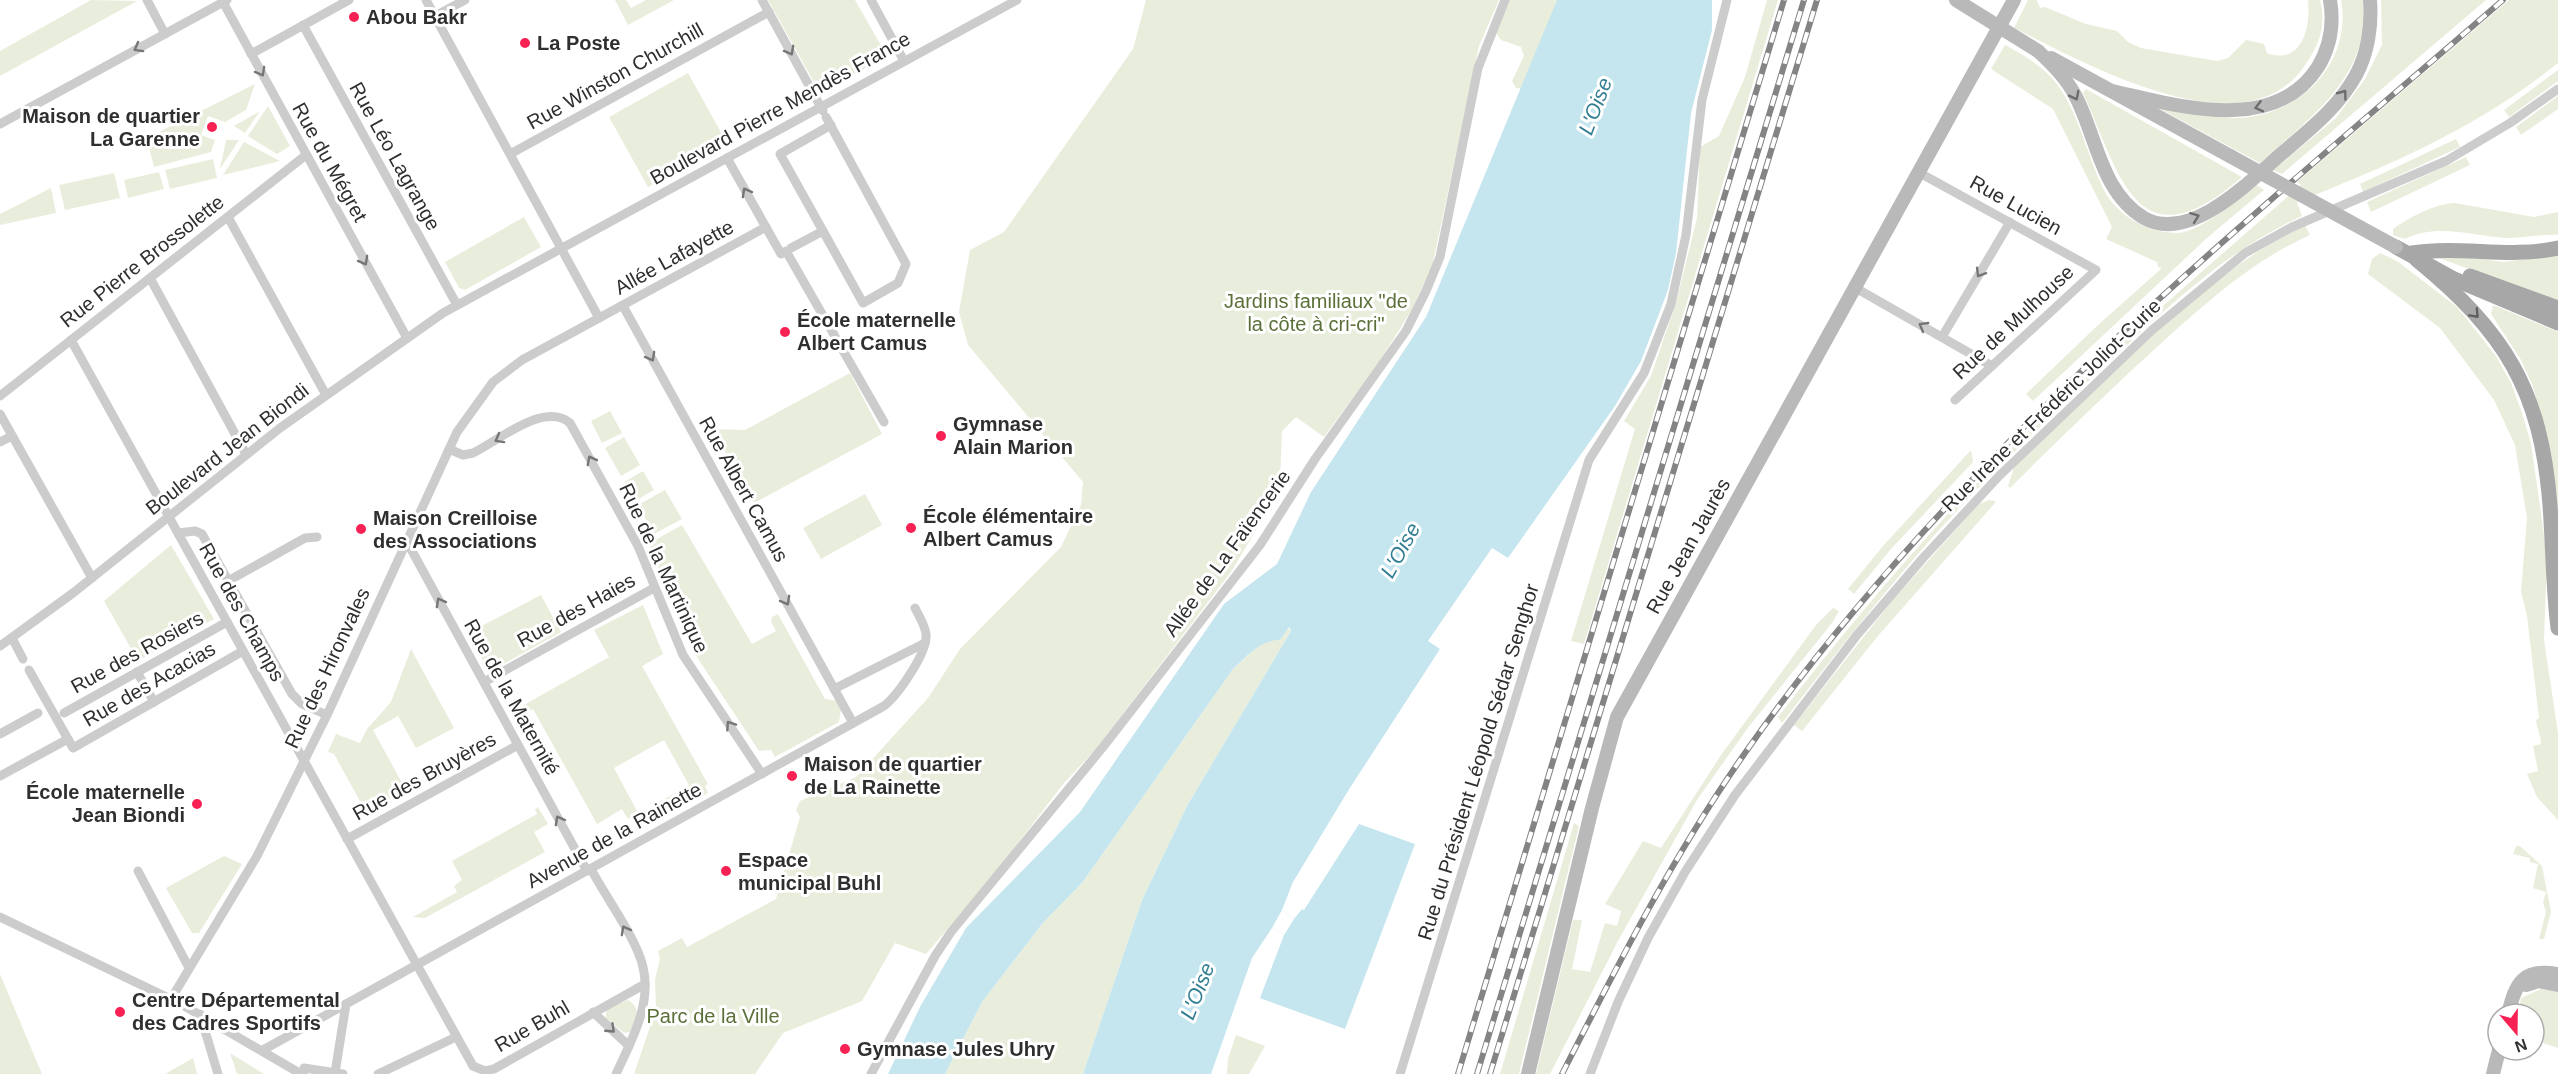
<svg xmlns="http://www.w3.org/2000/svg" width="2558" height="1074" font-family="Helvetica,sans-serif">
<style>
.green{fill:#e9eedc}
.water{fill:#c6e6ef}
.pier{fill:#fff}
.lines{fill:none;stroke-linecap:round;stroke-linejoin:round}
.street{stroke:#ccc;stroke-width:9}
.secondary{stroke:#b9b9b9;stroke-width:14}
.primary{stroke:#a7a7a7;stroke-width:15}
.rail-casing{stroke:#848484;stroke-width:6}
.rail{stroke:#fff;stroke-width:4;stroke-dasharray:11;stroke-linecap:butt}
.secondary-bridge{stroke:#b9b9b9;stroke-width:14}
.oneway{stroke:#767676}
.oneway2{stroke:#6d6d6d}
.oneway3{stroke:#5f5f5f}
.poi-dot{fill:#f72154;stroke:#fff;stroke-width:2}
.labels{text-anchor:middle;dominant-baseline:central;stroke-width:6;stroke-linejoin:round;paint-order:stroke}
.poi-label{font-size:20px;font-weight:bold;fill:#2f2f2f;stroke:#fff;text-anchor:start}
.street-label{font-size:20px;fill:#2f2f2f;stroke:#fff}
.park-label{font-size:20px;fill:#5b7038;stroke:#fff}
.water-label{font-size:21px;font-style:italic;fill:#327e93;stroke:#fff}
</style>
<rect width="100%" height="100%" fill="#fff"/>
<g class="green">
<polygon points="91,0 137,1 0,76 0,51"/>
<polygon points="615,0 626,0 631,8 646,0 674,0 628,25"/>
<polygon points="768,0 855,0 887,56 820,93"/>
<polygon points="1146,0 1499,0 1479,46 1432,267 1411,311 1381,359 1324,437 1296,417 1282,431 1280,482 1272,503 1231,572 1096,749 1064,783 993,876 926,954 895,943 862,1001 783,1033 755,1074 634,1074 656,1009 655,979 660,959 658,951 682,938 687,947 776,899 800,817 796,810 800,801 856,777 928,698 960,649 1061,547 1081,505 1083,482 968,345 959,312 970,250 1004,232 1133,49"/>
<polygon points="1505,0 1565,0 1524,89 1516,88 1512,81 1524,56 1521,47 1501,40 1496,33"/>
<polygon points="1767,0 1778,0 1584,644 1571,641 1635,429 1624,421 1651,376 1676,303 1697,218 1700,147 1719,136 1745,77"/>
<path d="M 2028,0 L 2037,0 L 2040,8 L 2045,7 L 2086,24 L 2117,31 L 2128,42 L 2141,48 L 2217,61 L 2228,58 L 2246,40 L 2264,44 L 2267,53 C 2302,66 2311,27 2308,0 L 2320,0 C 2327,26 2319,46 2303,68 C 2242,153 2083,62 2014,28 Z"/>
<path d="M 2341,0 L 2363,0 C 2372,76 2309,118 2260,163 L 2160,109 C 2179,105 2211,118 2232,118 C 2296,119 2353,66 2341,0 Z"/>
<polygon points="2381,0 2486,0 2282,174 2273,170 2336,118 2365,79 2382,45"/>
<path d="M 2509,0 L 2558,0 L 2558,63 C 2479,127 2391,165 2297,202 L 2302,216 C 2226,251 2171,304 2111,360 C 2049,418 1987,476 1931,539 C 1879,598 1830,661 1782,723 L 1778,717 C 1851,622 1930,529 2015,444 C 2106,353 2204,270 2301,185 L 2297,182 Z"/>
<path d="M 2005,45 C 2024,55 2047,69 2059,87 C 2080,117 2087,155 2103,188 C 2116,216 2148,233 2178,233 C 2199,232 2241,199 2255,184 L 2264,190 L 2207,238 L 2033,401 L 2026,394 L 2098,325 L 2162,268 L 2158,267 L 2157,262 L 2106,239 L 2112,227 L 2053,109 L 1991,69 Z"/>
<polygon points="2558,70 2558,81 2509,117 2504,110"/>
<polygon points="688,73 727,143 648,187 609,117"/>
<polygon points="255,84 246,110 225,122 208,116 201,135 215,140 211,152 154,167 149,147 137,143"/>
<path d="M 2086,89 L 2242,177 C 2137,268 2121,177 2083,93 Z"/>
<polygon points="2558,96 2558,109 2521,135 2516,127"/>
<polygon points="268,106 290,146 277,154 248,136"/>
<polygon points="260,111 245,133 234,126"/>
<polygon points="2456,139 2460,147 2363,192 2360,184"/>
<polygon points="226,140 239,140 220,169"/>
<polygon points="244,142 280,161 223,175"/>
<polygon points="2466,157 2470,165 2371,212 2367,202"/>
<polygon points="213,159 217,178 170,189 165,170"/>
<polygon points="159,172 164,189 128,198 124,180"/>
<polygon points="114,173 120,198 65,210 59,185"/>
<polygon points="51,188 56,213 0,225 0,214"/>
<path d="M 2455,203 L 2534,217 L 2558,212 L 2558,235 C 2541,234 2524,238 2506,238 C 2472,236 2437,223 2405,239 L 2393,235 L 2393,229 C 2410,217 2434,204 2455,203 Z"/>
<polygon points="524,217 541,247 465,290 459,288 445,262"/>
<path d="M 2305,225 L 2310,235 C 2256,259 2213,297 2169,336 C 2115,385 2062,436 2010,488 L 2008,486 L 2014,467 C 2103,383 2194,280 2305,225 Z"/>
<path d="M 2380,253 L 2397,261 L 2457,307 L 2496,356 L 2511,383 L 2521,410 L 2531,443 L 2547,556 L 2544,640 L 2558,733 L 2558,820 L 2537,797 L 2527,774 L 2538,771 L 2533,746 L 2541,744 C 2541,736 2537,729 2536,720 L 2539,718 L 2527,616 L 2521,591 L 2527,518 L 2515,445 L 2494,400 L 2440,328 L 2368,274 L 2372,259 Z"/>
<polygon points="2449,255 2503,262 2558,255 2558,302 2439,258"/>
<polygon points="2493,305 2558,332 2558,520 2541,415 2532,384 2521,360 2491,314"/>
<polygon points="850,373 882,434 754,503 712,429 745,430"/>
<polygon points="610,411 622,433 602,443 591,421"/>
<polygon points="624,437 640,465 621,476 605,448"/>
<polygon points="1971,450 1973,462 1891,549 1854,594 1848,589 1883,546"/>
<polygon points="643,471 654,490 635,501 624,482"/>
<polygon points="665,490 682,519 654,534 638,505"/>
<polygon points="865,494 882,525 821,559 803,528"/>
<polygon points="1989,500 1995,501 1995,503 1877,637 1802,731 1794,725 1892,601 1979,504"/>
<polygon points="682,525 752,644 776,631 771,622 772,617 778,614 825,699 837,701 841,710 839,722 775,757 771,750 759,751 689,645 672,597 661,577 650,546 656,543 655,540"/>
<polygon points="171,545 214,619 138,661 104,601"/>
<polygon points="541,595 561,632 491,671 488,670 468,633"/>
<polygon points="643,605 663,654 642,666 708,784 705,786 708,793 662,819 654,805 689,785 664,740 614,768 638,813 628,819 622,809 597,824 533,709 519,717 515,710 609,657 594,630"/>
<polygon points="1833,608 1839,611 1832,623 1747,729 1697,800 1618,941 1550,1074 1536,1074 1573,920 1582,920 1572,969 1590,972 1605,923 1617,926 1621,911 1605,904 1643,841 1661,848 1721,755 1816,625"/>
<polygon points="1287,627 1291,631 1187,806 1142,900 1083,1074 945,1074 982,1002 1042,924 1082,883 1233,669 1256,648"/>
<polygon points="411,649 454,728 416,748 398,716 373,730 406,790 366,812 334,754 328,752 336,734 360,743 367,729 391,702"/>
<polygon points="538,807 548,824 534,832 545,852 425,918 413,917 457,892 454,886 462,880 452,861 537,814 535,809"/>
<polygon points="1574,823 1579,826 1519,1074 1500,1074"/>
<polygon points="2516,846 2520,846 2542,866 2551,912 2544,939 2539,939 2546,912 2543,903 2546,892 2533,888 2538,864 2530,862 2530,858 2513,854"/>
<polygon points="224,856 242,864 199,933 192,933 166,888"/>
<polygon points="0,974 42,1074 0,1074"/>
<polygon points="2541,989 2558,991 2558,1048 2534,1040 2534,1014 2518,1014 2521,998"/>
<path d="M 628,1000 C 643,1009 635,1020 630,1032 L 624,1033 L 606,1018 L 606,1009 Z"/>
<polygon points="1236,1035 1265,1046 1249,1074 1227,1074 1228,1059"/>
<polygon points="230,1053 264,1074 237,1074"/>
<polygon points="193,1058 197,1074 165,1074"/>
</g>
<path class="water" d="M 1557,0 L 1712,0 L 1712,30 L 1691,113 L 1676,253 L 1668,290 L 1641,361 L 1615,406 L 1508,558 L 1492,548 L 1428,641 L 1440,649 L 1348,791 L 1293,882 L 1282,910 L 1294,919 L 1302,909 L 1304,910 L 1359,824 L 1415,844 L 1345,1029 L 1260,998 L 1284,935 L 1272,928 L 1252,958 L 1211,1074 L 1083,1074 L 1142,900 L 1187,806 L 1291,631 L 1289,627 L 1280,640 C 1260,640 1247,656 1233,669 L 1082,883 L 1042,924 L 982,1002 L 945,1074 L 888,1074 L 920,1007 L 966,928 L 1080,812 L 1224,604 L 1277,564 L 1311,492 L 1426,317 Z"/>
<polygon class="pier" points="1282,910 1294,919 1284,935 1272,928"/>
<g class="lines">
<g class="street">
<polyline points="147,0 165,34"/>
<polyline points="426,0 599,318"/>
<polyline points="762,0 823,111"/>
<polyline points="871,0 904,61"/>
<polyline points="223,2 407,338"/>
<polyline points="435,16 465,0"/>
<polyline points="303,25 457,305"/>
<polyline points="251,54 349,0"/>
<polyline points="0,124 227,0"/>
<polyline points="510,154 769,12"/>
<polyline points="727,158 781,254 786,251 884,422"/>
<polyline points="1918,172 2096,270 1955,400"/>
<polyline points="228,217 326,395"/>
<polyline points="823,231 780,154 831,125"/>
<polyline points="791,248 823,231 863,303 898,283 906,264 826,117"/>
<polyline points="150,278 246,454"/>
<polyline points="1854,287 1992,366"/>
<polyline points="623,306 853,723"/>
<polyline points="1942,337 2010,222"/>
<polyline points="71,340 473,1066 485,1071 494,1069 645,984"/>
<polyline points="0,396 306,155"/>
<polyline points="0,414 92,578"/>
<polyline points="0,442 12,436"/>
<path d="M 449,449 L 463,455 L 473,453 C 498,441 544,401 570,423 L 638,546 L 683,655 L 762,774"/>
<polyline points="178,533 195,531 202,534 292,694 302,704 327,715"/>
<polyline points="406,540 587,871"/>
<polyline points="228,581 305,538 317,537"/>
<polyline points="12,638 23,659"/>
<polyline points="0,646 73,593 280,428 443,313 1017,0"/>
<polyline points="29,670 73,748 243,651"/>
<polyline points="137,672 154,702"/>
<polyline points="484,682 654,588"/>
<polyline points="834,689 925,643"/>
<polyline points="64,713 227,622"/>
<polyline points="0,734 38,713"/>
<polyline points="0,776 68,739"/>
<polyline points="347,839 518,745"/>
<path d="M 591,869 C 605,896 637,939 643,967 C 652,1005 631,1041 616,1074"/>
<polyline points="138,871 189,968"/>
<polyline points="0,917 181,1004 301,1074"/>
<polyline points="171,999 257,856 327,715 457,432 493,382 522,360 766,227"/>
<polyline points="593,1012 629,1046"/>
<polyline points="200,1014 218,1074"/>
<path d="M 263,1050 L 884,706 C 898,695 928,652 926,634 C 925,625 919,616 915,608"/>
<polyline points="335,1073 346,1004"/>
<polyline points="303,1074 304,1068 343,1074"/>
<polyline points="378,1074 456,1037"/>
<polyline points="871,1074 935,956 951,932 1103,747 1260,545 1315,459 1406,331 1426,291 1440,257 1478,68 1505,0"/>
<polyline points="1400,1074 1589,460 1644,373 1671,304 1686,235 1702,100 1727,0"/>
<polyline points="1590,1074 1618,1002 1648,938 1685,872 1735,795 1857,635 1923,558 1999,476 2152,330 2245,253 2292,227 2446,161 2510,123 2558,89"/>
</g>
<g class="secondary">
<path d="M 2038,51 C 2053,65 2067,79 2076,97 C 2097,138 2101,192 2144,218 C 2190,244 2250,181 2281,154 C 2308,131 2338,108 2356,75 C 2368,53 2372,25 2370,0"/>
<polyline points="2051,58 2230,156"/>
<path d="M 2112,91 C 2176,105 2274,136 2318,67 C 2330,47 2334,23 2330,0"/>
<polyline points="2526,985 2538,981 2558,985"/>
<path d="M 2508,1014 C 2516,982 2523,968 2558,974"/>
<polyline points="1528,1074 1592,808 1617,717 2014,0"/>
<polyline points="2493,1074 2499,1050"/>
</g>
<g class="primary">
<polyline points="2396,247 2454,279 2558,323"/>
<path d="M 2412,253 C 2463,245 2507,259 2558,248"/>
<path d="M 2417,260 C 2505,332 2541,390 2550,505 C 2553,546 2553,587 2558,628"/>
<polyline points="2470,276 2558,308"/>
</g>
<g class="rail-casing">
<g id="rail">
<polyline points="1458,1074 1784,0"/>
<polyline points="1477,1074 1804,0"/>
<polyline points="1490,1074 1817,0"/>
<path d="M 1562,1074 C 1618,964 1674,854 1745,753 C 1951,458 2233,234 2503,0"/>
</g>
</g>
<use href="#rail" class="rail"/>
<g class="secondary-bridge">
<polyline points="1956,0 2038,51"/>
<polyline points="2230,156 2396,247"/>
</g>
</g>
<defs><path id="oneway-chevron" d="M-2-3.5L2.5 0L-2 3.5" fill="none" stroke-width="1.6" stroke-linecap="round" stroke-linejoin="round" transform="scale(1.5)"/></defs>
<g class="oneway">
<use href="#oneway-chevron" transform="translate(138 48) rotate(151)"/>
<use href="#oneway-chevron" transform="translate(790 51) rotate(61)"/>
<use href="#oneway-chevron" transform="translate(261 72) rotate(61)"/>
<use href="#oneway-chevron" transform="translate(746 192) rotate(-119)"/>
<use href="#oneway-chevron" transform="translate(364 261) rotate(61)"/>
<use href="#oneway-chevron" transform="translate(1980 273) rotate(121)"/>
<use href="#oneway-chevron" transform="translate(1923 326) rotate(-150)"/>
<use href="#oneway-chevron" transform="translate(651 357) rotate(61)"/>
<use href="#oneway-chevron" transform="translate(499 439) rotate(151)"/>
<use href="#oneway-chevron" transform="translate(591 460) rotate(-118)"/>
<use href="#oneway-chevron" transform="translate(786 601) rotate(61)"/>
<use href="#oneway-chevron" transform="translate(440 602) rotate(-119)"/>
<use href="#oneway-chevron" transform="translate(730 725) rotate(-124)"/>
<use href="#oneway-chevron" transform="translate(559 820) rotate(-119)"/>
<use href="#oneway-chevron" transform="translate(625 930) rotate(-119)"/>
<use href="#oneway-chevron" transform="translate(611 1029) rotate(43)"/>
</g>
<g class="oneway2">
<use href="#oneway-chevron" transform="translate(2343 94) rotate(-53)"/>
<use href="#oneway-chevron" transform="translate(2075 96) rotate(63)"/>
<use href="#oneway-chevron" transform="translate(2259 107) rotate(166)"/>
<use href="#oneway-chevron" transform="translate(2195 217) rotate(-20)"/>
</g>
<use class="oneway3" href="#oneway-chevron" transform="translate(2475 314) rotate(47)"/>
<g class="poi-dot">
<circle cx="354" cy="17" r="6"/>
<circle cx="525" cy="43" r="6"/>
<circle cx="212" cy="127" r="6"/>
<circle cx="785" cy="332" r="6"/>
<circle cx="941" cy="436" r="6"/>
<circle cx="911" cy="528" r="6"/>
<circle cx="361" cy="529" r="6"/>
<circle cx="792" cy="776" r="6"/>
<circle cx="197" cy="804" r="6"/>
<circle cx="726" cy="871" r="6"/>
<circle cx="120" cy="1012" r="6"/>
<circle cx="845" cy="1049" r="6"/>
</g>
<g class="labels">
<g class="poi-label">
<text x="366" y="17">Abou Bakr</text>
<text x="537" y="43">La Poste</text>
<text x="200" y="116" text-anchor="end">Maison de quartier<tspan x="200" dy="23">La Garenne</tspan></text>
<text x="797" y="320">École maternelle<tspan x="797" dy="23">Albert Camus</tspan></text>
<text x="953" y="424">Gymnase<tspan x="953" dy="23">Alain Marion</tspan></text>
<text x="923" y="516">École élémentaire<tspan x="923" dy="23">Albert Camus</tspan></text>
<text x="373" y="518">Maison Creilloise<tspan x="373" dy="23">des Associations</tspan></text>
<text x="804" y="764">Maison de quartier<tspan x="804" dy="23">de La Rainette</tspan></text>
<text x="185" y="792" text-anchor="end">École maternelle<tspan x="185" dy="23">Jean Biondi</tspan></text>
<text x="738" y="860">Espace<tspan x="738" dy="23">municipal Buhl</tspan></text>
<text x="132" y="1000">Centre Départemental<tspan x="132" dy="23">des Cadres Sportifs</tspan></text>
<text x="857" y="1049">Gymnase Jules Uhry</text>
</g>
<g class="street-label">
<text transform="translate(615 76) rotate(-29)">Rue Winston Churchill</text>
<text transform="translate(780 108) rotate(-29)">Boulevard Pierre Mendès France</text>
<text transform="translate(395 156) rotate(61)">Rue Léo Lagrange</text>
<text transform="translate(330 162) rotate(61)">Rue du Mégret</text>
<text transform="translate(2016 205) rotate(29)">Rue Lucien</text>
<text transform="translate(674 257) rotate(-29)">Allée Lafayette</text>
<text transform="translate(142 261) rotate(-38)">Rue Pierre Brossolette</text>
<text transform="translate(2013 322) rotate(-43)">Rue de Mulhouse</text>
<text transform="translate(2051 405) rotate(-44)">Rue Irène et Frédéric Joliot-Curie</text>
<text transform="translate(227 449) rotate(-38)">Boulevard Jean Biondi</text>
<text transform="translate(744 489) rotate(61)">Rue Albert Camus</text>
<text transform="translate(1688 546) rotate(-61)">Rue Jean Jaurès</text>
<text transform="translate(1227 553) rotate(-54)">Allée de La Faïencerie</text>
<text transform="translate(664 568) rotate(65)">Rue de la Martinique</text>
<text transform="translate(576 610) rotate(-29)">Rue des Haies</text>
<text transform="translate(242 612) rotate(61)">Rue des Champs</text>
<text transform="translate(137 652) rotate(-29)">Rue des Rosiers</text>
<text transform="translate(327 668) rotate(-65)">Rue des Hironvales</text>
<text transform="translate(149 684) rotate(-30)">Rue des Acacias</text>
<text transform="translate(512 697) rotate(61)">Rue de la Maternité</text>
<text transform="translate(1478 762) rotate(-73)">Rue du Président Léopold Sédar Senghor</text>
<text transform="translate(424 776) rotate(-29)">Rue des Bruyères</text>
<text transform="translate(614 835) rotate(-29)">Avenue de la Rainette</text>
<text transform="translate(532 1026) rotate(-30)">Rue Buhl</text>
</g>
<g class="park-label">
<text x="1316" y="301">Jardins familiaux "de<tspan x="1316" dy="23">la côte à cri-cri"</tspan></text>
<text x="713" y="1016">Parc de la Ville</text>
</g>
<g class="water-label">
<text transform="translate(1595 106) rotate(-69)">L'Oise</text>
<text transform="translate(1400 550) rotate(-61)">L'Oise</text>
<text transform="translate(1197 991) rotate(-68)">L'Oise</text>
</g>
</g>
<g transform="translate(2516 1032) rotate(160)"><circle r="28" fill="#ffffff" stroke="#acacac" stroke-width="1.5"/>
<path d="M0-4.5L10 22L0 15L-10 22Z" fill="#f72154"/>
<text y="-9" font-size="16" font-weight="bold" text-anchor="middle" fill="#2f2f2f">N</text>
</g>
</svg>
